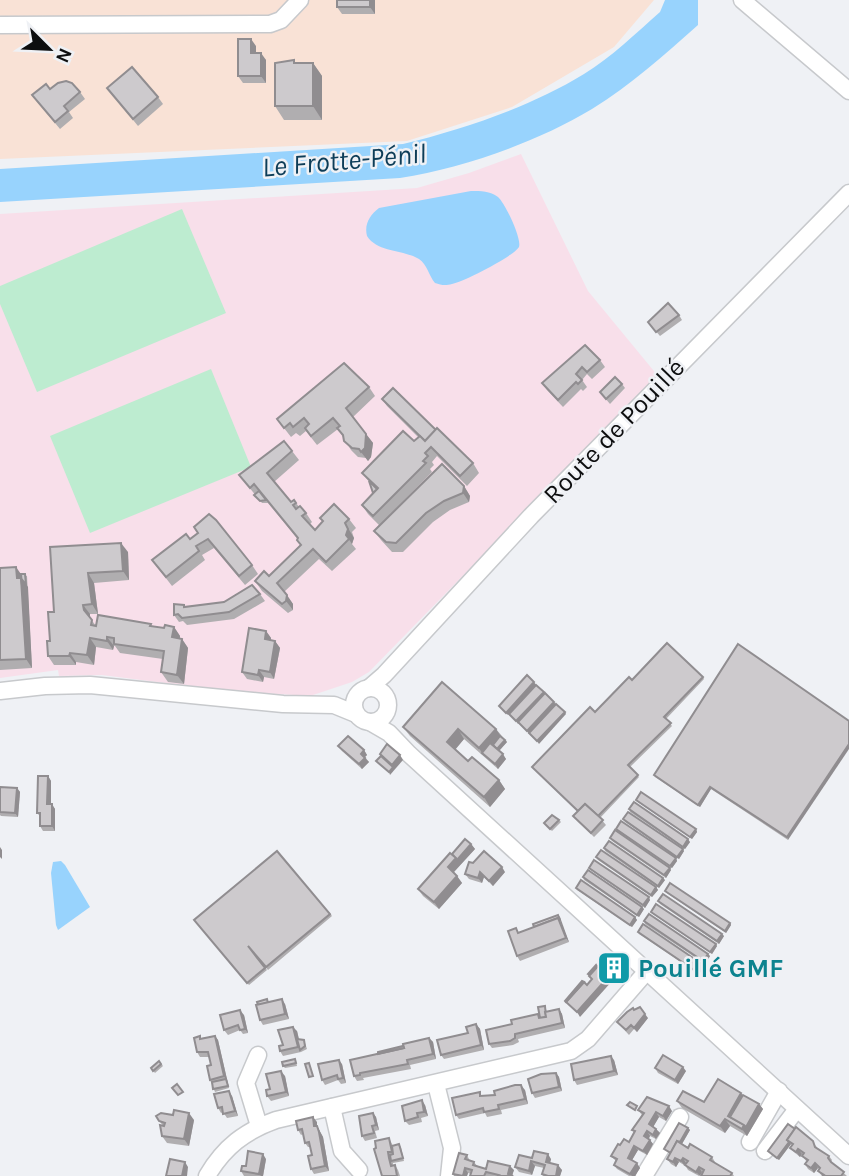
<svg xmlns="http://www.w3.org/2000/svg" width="849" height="1176" font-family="Karla,sans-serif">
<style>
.commercial{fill:#f9e2d6}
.education{fill:#f8dfea}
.green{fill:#bdecd0}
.water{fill:#98d3fd}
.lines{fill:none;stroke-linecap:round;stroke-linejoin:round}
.minor-casing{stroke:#c7c9cc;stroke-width:19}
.minor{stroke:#fff;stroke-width:16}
.wall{fill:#b0aeb0}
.shaded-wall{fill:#908d90}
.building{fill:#cdcacd;stroke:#908d90;stroke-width:2}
.labels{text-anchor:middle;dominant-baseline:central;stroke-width:5;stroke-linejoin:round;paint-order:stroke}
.street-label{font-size:26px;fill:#0d0e0f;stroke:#eff1f5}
.culture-label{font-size:26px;font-weight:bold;fill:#0d838f;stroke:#eff1f5;text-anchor:start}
.water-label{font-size:28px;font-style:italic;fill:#0d3d58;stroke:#eff1f5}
</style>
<rect width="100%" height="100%" fill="#eff1f5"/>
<polygon class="commercial" points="0,0 654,0 614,47 512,107 407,141 0,159"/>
<polygon class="education" points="521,154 588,291 658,376 369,672 352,682 310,696 228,691 102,675 59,676 58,670 0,678 0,214 417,188 469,173"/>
<g class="green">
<polygon points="182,209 226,313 37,392 0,304 0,286"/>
<polygon points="211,369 251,467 90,533 50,436"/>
</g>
<g class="water">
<path d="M 665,0 L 698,0 L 698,25 C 664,55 631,85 592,109 C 537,142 464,168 400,178 L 0,202 L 0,169 L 403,144 C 464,129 530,107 584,74 C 612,57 636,33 660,12 Z"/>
<path d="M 471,191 C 481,191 490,191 498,197 C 505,203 522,239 519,247 C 514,256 463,282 452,284 C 445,286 441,285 435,283 C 429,276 427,264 419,259 C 402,249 378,253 367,236 C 364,224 370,215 379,208 Z"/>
<polygon points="61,861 65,865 90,907 58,930 56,925 51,873 53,862"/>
</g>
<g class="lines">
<g class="minor-casing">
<g id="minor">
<polyline points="742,0 849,91"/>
<polyline points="0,25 270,24 281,20 300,0"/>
<polyline points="369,688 384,675 531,516 849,193"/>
<circle cx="371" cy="705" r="17"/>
<polyline points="0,691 45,686 90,685 283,704 334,705 356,714"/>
<polyline points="370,722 389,733 409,754 849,1156"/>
<polyline points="258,1055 246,1083 259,1126"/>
<polyline points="436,1084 452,1148 449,1176"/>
<polyline points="332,1107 342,1151 359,1170"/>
<polyline points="750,1142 779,1091"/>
<polyline points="765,1151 797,1109"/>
<path d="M 207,1176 C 224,1147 245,1131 276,1120 L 571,1051 L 588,1039 L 647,971"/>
<polyline points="644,1176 680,1117"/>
</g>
</g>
<use href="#minor" class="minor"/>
</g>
<g class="wall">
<polygon points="375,0 375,14 342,14 337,7"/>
<polygon points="256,46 256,53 266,60 266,83 243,83 238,76"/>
<polygon points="294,60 295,63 313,63 322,76 322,120 284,120 275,106"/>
<polygon points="107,88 158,97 163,104 138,126"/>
<polygon points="50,89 80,92 85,99 69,112 73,118 60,129 32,95"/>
<polygon points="679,315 682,320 660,336 648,322"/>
<polygon points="600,360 605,367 592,379 587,374 582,380 587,387 583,391 581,389 563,407 547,390 542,383"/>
<polygon points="622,384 625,388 610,404 600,392"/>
<polygon points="369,387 375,396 353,417 373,443 371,457 368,461 366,458 358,457 351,450 338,429 317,445 306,431 300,436 296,433 291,437 277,419"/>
<polygon points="382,399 436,430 473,463 479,473 467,486 437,456 432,462 434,465 430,469 432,472 383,522 464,486 470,496 469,502 450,510 433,522 403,552 392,552 381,540 374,531 379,525 368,514 362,505 373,493 370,483 362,473 414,441 418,437 387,406"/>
<polygon points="292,451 299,460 274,482 291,502 294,500 299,507 306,513 312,522 310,524 315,530 323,522 320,518 349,519 356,528 352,532 354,538 352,544 356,549 332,571 319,559 284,592 293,604 293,610 288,613 262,591 255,581 269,576 300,545 298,539 267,502 268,503 262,503 239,475"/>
<polygon points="198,533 252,565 258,574 245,585 214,548 202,555 205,560 172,586 152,560 190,539"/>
<polygon points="50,547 128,552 129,580 94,583 98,614 90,614 90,618 96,626 153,627 164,628 174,627 180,636 180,639 182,639 188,648 184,684 168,682 161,672 163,659 120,653 115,646 114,646 113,650 96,647 94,665 76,662 76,665 54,665 48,656 54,612"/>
<polygon points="0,568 27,576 32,668 0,670"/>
<polygon points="260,594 265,601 234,619 187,625 183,621 179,622 174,615 184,605 186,607 224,602"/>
<polygon points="266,631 271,638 271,640 275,641 280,648 274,679 264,677 263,682 247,679 242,672"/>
<polygon points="738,644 788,840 711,789 700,807 655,777 654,775"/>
<polygon points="703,677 704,679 666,719 672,726 630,767 639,777 600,818 606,825 594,837 573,816 578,811 532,767 632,680"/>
<polygon points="403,727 496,729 507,742 499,751 506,759 498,769 464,739 455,750 468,761 499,780 505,789 490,807 410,736"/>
<polygon points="338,746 364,750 367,755 365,757 369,762 362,769 342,751"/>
<polygon points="48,776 51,781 51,804 55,809 55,831 43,831 40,826 40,816 37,813"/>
<polygon points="0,787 17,788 20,792 18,817 1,816 0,815"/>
<polygon points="636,800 696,829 697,832 692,839 638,802"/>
<polygon points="629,809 690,842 685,849 630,812"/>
<polygon points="623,819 684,851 679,859 625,822"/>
<polygon points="559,820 561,822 552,831 544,823"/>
<polygon points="616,829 676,858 677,861 672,868 618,831"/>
<polygon points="610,838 671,870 666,878 612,841"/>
<polygon points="471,844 475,849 454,872 462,883 439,909 423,896 418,889 452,854"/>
<polygon points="604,848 665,880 659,888 605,851"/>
<polygon points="277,851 332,916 268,970 251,950 267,970 249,985 194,920"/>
<polygon points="596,857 656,887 658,890 652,897 598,860"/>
<polygon points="589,868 650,900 645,908 591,870"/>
<polygon points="505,872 493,886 484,877 482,883 469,879 465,874"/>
<polygon points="583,877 644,909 639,917 584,880"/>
<polygon points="576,888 635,917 637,920 632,927 577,890"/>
<polygon points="665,891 730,923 731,925 726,933 667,893"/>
<polygon points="658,901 724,936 719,944 660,904"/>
<polygon points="651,912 717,946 712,954 653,914"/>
<polygon points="558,915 569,942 520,961 517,956 519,933 534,927"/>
<polygon points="644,921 710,956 705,964 645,924"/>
<polygon points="638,932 704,967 699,974 639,934"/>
<polygon points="269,1002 285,1004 289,1019 263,1025 260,1020"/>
<polygon points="545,1006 547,1012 559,1009 562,1014 565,1028 518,1039 519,1042 513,1045 492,1048 489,1044 512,1024 540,1016"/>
<polygon points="244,1015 248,1033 243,1034 240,1030 228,1035 224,1030"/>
<polygon points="648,1018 637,1032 634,1029 629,1035 617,1022"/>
<polygon points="476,1024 480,1029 484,1050 444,1059 441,1055 468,1033"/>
<polygon points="297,1031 299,1039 304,1040 307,1049 301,1052 283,1056 280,1051 283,1045"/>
<polygon points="215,1036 218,1040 229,1088 215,1092 210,1080 211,1065 209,1057 200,1057 197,1052 202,1038"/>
<polygon points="429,1038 433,1042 436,1059 410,1065 411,1069 363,1078 364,1080 357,1081 354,1076 378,1054"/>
<polygon points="614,1060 618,1075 577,1085 574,1080"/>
<polygon points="159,1061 163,1066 155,1073 151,1068"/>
<polygon points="296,1061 297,1066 285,1068 283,1066"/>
<polygon points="342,1064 346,1083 341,1084 338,1080 325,1085 322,1080"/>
<polygon points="655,1068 686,1071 678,1084 658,1073"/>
<polygon points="556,1073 559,1077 562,1091 535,1098 532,1093"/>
<polygon points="285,1076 289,1096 271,1101 267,1096 270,1089"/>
<polygon points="525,1090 528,1104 501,1110 502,1114 487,1117 485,1113 459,1119 456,1115 482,1096"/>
<polygon points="743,1095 759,1104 763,1109 747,1136 730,1126 725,1133 682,1108 677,1101 704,1102"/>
<polygon points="232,1096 238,1116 227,1118 223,1112 221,1113 218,1108"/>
<polygon points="425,1105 428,1116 421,1118 422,1122 409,1125 405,1121"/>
<polygon points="638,1110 672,1111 666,1121 659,1117 653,1127 656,1129 660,1133 656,1139 650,1136 649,1139 653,1144 647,1155 638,1150 632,1160 640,1168 635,1176 629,1176 617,1169 614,1165 616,1161 611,1156 629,1142 634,1132 632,1130 642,1115"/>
<polygon points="373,1113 376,1117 379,1130 375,1131 377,1138 365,1141 362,1136"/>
<polygon points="173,1115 194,1120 189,1146 167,1143 162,1136 163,1126 156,1116"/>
<polygon points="317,1122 317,1126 323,1137 329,1171 314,1174 311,1169 312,1155 310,1147 308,1147 305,1143 303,1134 301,1135 298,1130"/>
<polygon points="788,1124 816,1146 817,1148 829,1156 832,1160 831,1162 847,1176 822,1176 818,1171 819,1169 818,1168 814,1173 808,1169 805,1164 807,1162 802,1156 803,1155 802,1154 800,1157 794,1152 790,1148 792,1145 791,1144 779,1160 770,1153 768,1151"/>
<polygon points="688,1128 690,1130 682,1144 712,1157 715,1162 715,1163 732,1173 734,1176 701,1176 702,1172 699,1176 688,1170 685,1165 686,1163 684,1165 679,1162 676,1167 671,1164 667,1159 670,1154 664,1149"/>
<polygon points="389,1138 393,1146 399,1144 401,1147 404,1161 393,1163 393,1166 395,1165 398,1170 400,1176 382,1176 374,1149 376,1148 375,1141"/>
<polygon points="467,1155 470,1161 474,1162 477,1166 486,1169 514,1170 512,1175 514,1176 470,1176 471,1174 468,1173 467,1176 454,1176 453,1174"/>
<polygon points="532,1158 551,1159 550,1163 562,1170 560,1176 543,1176 542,1174 544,1168 535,1166 532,1175 519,1172 515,1167"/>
<polygon points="266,1159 263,1176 244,1176 241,1171 246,1166"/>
</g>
<g class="shaded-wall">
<polygon points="370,0 375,0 375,14 370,7"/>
<polygon points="251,39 256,46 256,60 251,53"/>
<polygon points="261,53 266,60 266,83 261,76"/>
<polygon points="313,63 322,76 322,120 313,106"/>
<polygon points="366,434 373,443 371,457 368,461 361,452"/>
<polygon points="464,486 470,496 469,502 463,493"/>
<polygon points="345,523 354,538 352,544 346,535"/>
<polygon points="121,543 128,552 129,580 123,571"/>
<polygon points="16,567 23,577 23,580 28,587 32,668 26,659"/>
<polygon points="88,573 94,583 98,614 92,604"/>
<polygon points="287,595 293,604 293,610 286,601"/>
<polygon points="83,605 90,614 90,619 84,610"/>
<polygon points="174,627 180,636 179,647 172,637"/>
<polygon points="266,631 271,638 270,646 265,639"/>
<polygon points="107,637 114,646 113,650 107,641"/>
<polygon points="90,638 96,647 94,665 87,655"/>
<polygon points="182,639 188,648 184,684 177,675"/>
<polygon points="275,641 280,648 274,679 270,672"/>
<polygon points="70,653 76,662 76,665 69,656"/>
<polygon points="259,670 264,677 263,682 258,675"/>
<polygon points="534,682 536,685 508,715 506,713"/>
<polygon points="544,692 545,694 518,724 516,721"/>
<polygon points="554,702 556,705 529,734 527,731"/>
<polygon points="565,712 566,714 539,744 537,741"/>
<polygon points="458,729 464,739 453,752 447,742"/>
<polygon points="496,729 502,738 482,753 479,748"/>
<polygon points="505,740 507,742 498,752 497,749"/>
<polygon points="849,744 849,749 788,840 787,837"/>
<polygon points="364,750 367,755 364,758 361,754"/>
<polygon points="503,754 506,759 498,769 495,764"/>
<polygon points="400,755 403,760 390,775 389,772 392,765"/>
<polygon points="365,758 369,762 362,769 359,764"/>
<polygon points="48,776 51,781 51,809 47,804"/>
<polygon points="499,780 505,789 490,807 484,797"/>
<polygon points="710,787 711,789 700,807 698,805"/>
<polygon points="17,788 20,792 18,817 15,813"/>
<polygon points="52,804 55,809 55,831 52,826"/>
<polygon points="696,829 697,832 692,839 690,837"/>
<polygon points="688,839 690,842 685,849 683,847"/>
<polygon points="471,844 475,849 452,874 448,867 456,858"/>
<polygon points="0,847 2,850 2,859 0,857"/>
<polygon points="683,849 684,851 679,859 677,857"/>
<polygon points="676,858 677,861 672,868 670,866"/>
<polygon points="502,867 505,872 493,886 489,881"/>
<polygon points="670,868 671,870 666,878 664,875"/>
<polygon points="480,872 484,877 482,883 478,878"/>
<polygon points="457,876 462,883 439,909 434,902"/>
<polygon points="663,878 665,880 659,888 658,886"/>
<polygon points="656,887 658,890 652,897 651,895"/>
<polygon points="649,897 650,900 645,908 643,905"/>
<polygon points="642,907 644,909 639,917 637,915"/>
<polygon points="558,915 560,917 569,942 566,938"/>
<polygon points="635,917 637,920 632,927 630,925"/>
<polygon points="730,923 731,925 726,933 725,931"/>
<polygon points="722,934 724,936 719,944 717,941"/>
<polygon points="716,944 717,946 712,954 710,952"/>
<polygon points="708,954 710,956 705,964 703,961"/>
<polygon points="702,964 704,967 699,974 697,972"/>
<polygon points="610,975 613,980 580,1017 577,1012"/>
<polygon points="282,999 285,1004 289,1019 285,1014"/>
<polygon points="559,1009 562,1014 565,1028 562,1023"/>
<polygon points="240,1010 244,1015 248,1033 245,1029"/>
<polygon points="645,1014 648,1018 637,1032 634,1028"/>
<polygon points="476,1024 480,1029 484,1050 481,1045"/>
<polygon points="293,1027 297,1031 301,1049 300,1050 298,1047"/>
<polygon points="215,1036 218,1040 229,1088 224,1076"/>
<polygon points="429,1038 433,1042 436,1059 433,1054"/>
<polygon points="611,1056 614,1060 618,1075 614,1071"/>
<polygon points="339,1060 342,1064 346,1083 343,1078"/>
<polygon points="683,1067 686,1071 678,1084 675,1080"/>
<polygon points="281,1071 285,1076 289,1096 286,1092"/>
<polygon points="556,1073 559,1077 562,1091 559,1087"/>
<polygon points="521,1085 525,1090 528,1104 525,1099"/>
<polygon points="229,1091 232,1096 238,1116 235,1111"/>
<polygon points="741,1093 746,1100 730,1118 728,1116"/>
<polygon points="422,1100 425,1105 428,1116 424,1112"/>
<polygon points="759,1104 763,1109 747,1136 742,1129"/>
<polygon points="669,1106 672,1111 666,1121 663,1116"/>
<polygon points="656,1112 659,1117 652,1129 649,1124"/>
<polygon points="189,1113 194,1120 189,1146 184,1139"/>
<polygon points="373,1113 376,1117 379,1130 376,1125"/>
<polygon points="313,1117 317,1122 317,1126 323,1137 329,1171 325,1166 314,1126"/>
<polygon points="725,1119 730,1126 725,1133 720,1126"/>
<polygon points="688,1128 690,1130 675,1156 673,1154"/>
<polygon points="656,1129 660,1133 656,1139 653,1135"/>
<polygon points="647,1131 650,1136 647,1141 644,1136"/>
<polygon points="650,1140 653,1144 647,1155 643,1151"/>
<polygon points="789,1142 791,1144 779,1160 777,1158"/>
<polygon points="634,1146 638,1150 631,1162 628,1158"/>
<polygon points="798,1149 802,1154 800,1157 796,1152"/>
<polygon points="263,1154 266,1159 263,1176 261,1176 259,1174"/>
<polygon points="548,1154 551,1159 549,1167 546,1162"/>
<polygon points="675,1158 679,1162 676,1167 673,1162"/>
<polygon points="683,1158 686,1163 684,1165 681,1161"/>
<polygon points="531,1161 535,1166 532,1175 529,1171"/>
<polygon points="185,1162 188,1167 187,1176 182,1176"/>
<polygon points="637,1163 640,1168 635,1176 632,1176 630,1174"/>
<polygon points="815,1163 818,1168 814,1173 811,1168"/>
<polygon points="558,1165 562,1170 560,1176 556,1176"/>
<polygon points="510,1166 514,1170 512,1176 508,1174"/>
<polygon points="699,1167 702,1172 700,1176 696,1172"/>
<polygon points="465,1168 468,1173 467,1176 463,1176"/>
</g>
<g class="building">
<rect x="337" y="0" width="33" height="7"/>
<polygon points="238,39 251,39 251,53 261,53 261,76 238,76"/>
<polygon points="294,60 294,63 313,63 313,106 275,106 275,63"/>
<polygon points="132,67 158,97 133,119 107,88"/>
<polygon points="66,81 72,83 80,92 64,106 68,111 55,122 32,95 46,84 50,89 58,83"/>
<polygon points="668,303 679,315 656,332 648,322"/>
<polygon points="585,345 600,360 587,372 582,367 576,374 582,380 578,384 576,382 558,400 542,383"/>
<polygon points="344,363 369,387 346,408 366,434 365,448 361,452 359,449 352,448 344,441 343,435 337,428 340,426 333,418 311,436 305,428 309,424 304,418 293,427 290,423 284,428 277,419"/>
<polygon points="615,377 622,384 606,399 600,392"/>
<polygon points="393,388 436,430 425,441 382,399"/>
<polygon points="437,428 473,463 460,476 431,447 425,453 428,456 423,461 426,463 373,516 362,505 378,488 362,473 403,431 414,441 420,436 425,441"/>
<polygon points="284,441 292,451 267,473 291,502 294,500 296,503 293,505 296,509 300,506 306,513 302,516 315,530 323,521 320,518 334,504 349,519 345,523 348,529 346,535 349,539 326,562 313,549 277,583 287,595 286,601 282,604 255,581 264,571 269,576 301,545 297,540 298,538 254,484 250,488 239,475"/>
<polygon points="442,464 464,486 463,493 444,501 426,513 396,543 386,542 374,531"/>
<polygon points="369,481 377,489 373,493"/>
<polygon points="259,491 266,500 260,501 254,495"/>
<polygon points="209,514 216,520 252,565 239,576 208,539 196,546 199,551 166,577 152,560 186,534 190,539 198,533 194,527"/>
<polygon points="121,543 123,571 88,573 92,604 83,605 84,610 92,620 91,625 96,626 98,615 151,624 150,626 164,628 165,625 174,627 172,637 182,639 177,675 161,672 164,651 114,644 114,638 107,637 107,641 90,638 87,655 70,653 69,656 48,656 47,641 50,641 48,612 54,612 50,547"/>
<polygon points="16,567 17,578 21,578 26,659 0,660 0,568"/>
<polygon points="21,574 25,574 26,585 21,578 22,585"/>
<polygon points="252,585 260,594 229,612 182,618 178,614 174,615 174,604 184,605 184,607 224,602"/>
<polygon points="249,628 266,631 265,639 275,641 270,672 259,670 258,675 242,672"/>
<polygon points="667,643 703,677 664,717 671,723 628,765 638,775 598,816 585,804 578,811 532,767 590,707 595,712 629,677 632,680"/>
<polygon points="738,644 849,721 849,744 787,837 710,787 698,805 654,775"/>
<polygon points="527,675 534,682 506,713 499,706"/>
<polygon points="442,682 496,729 479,748 458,729 447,742 468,761 472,757 499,780 484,797 403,727"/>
<polygon points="536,685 544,692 516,721 509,714"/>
<polygon points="545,693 554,702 527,731 518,722"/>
<polygon points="556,704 565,712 537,741 529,733"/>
<polygon points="348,736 364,750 361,754 365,758 359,764 338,746"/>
<polygon points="500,736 505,740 497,749 493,745"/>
<polygon points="490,743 503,754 495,764 482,753"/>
<polygon points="387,744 400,755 392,765 380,754"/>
<polygon points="381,756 393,767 389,772 376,761"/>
<polygon points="38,776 48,776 47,804 52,804 52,826 40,826 40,813 37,813"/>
<polygon points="0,787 17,788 15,813 0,812"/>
<polygon points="641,792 696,829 690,837 636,800"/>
<polygon points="634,802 688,839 683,847 629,809"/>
<polygon points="585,804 603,820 591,833 573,816"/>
<polygon points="628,812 683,849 677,857 623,819"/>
<polygon points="552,815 559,820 550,829 544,823"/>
<polygon points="621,821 676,858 670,866 616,829"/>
<polygon points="615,830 670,868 664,875 610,838"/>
<polygon points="465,839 471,844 457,860 452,854"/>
<polygon points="609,841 663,878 658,886 604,848"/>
<polygon points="601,850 656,887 651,895 596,857"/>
<polygon points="277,851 330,914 266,967 248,946 265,968 247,983 194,920"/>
<polygon points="484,851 502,867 489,881 480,872 478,878 465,874 469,862 473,863"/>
<polygon points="450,853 456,858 448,867 457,876 434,902 418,889"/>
<polygon points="594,860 649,897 643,905 589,868"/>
<polygon points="588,870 642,907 637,915 583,877"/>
<polygon points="581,880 635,917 630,925 576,888"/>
<polygon points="670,883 730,923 725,931 665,891"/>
<polygon points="663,894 722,934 717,941 658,901"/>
<polygon points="656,904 716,944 710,952 651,912"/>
<polygon points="649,914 708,954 703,961 644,921"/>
<polygon points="558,915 560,920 558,918 534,927 533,924"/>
<polygon points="558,918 566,938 517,956 508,931 516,928 518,933"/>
<polygon points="643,924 702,964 697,972 638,932"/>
<polygon points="612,960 622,970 618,974 607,966"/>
<polygon points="596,965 597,967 590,975 588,974"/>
<polygon points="599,965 610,975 577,1012 566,1002 584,982 587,985 592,979 589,976"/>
<polygon points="582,981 584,982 566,1002 565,1001"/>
<polygon points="267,999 268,1003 258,1005 257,1002"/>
<polygon points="282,999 285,1014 260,1020 256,1005"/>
<polygon points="545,1006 546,1017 540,1018 538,1007"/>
<polygon points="640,1007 645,1014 634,1028 631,1025 626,1030 617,1022 627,1012 633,1008 634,1010"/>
<polygon points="559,1009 562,1023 515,1034 515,1038 510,1041 489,1044 486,1030 512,1024 511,1020 538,1014 539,1018 546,1017 545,1012"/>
<polygon points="240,1010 245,1029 240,1030 238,1025 224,1030 220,1015"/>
<polygon points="476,1024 481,1045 441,1055 437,1040 468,1033 466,1027"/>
<polygon points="293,1027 298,1047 280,1051 279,1046 283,1045 278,1030"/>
<polygon points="200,1036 200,1039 215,1036 224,1076 210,1080 207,1066 211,1065 208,1052 197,1052 194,1038"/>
<polygon points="429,1038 433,1054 407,1060 408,1064 360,1073 360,1075 354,1076 350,1060 404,1048 403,1044"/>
<polygon points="297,1039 304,1040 305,1046 300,1050"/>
<polygon points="403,1046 404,1048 378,1054 378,1052"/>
<polygon points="663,1055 683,1067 675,1080 655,1068"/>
<polygon points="611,1056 614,1071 574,1080 571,1064"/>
<polygon points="295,1059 296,1063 283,1066 282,1062"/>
<polygon points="339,1060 343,1078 338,1079 337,1075 322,1080 318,1064"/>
<polygon points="159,1061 161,1064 153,1071 151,1068"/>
<polygon points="309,1063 313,1076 309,1077 305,1064"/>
<polygon points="281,1071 286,1092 267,1096 266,1090 270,1089 266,1074"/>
<polygon points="556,1073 559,1087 532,1093 528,1079 541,1074"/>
<polygon points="226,1079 228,1086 213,1089 212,1082"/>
<polygon points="718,1079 741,1093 728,1116 744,1125 742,1129 725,1119 720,1126 677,1101 683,1091 704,1102"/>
<polygon points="177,1084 183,1092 178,1095 172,1088"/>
<polygon points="515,1085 521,1085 525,1099 498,1105 499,1109 484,1112 483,1108 456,1115 452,1098 480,1092 480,1096 495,1095 494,1091"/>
<polygon points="229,1091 235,1111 223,1114 222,1107 218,1108 214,1094"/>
<polygon points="743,1095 759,1104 746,1127 744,1125 730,1117"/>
<polygon points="647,1097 669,1106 663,1116 656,1112 649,1124 656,1129 653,1135 647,1131 644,1136 650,1140 643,1151 634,1146 628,1158 637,1163 630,1174 614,1165 617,1159 611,1156 618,1144 620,1145 624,1139 629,1142 635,1131 632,1130 644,1113 638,1110"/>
<polygon points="422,1100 424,1112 417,1113 418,1117 405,1121 402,1106"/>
<polygon points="630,1102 637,1106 635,1110 627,1105"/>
<polygon points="174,1110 189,1113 184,1139 162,1136 160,1125 164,1126 165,1123 159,1121 156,1116 161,1113 173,1115"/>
<polygon points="373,1113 376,1125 372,1126 374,1133 362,1136 359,1116"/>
<polygon points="313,1117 314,1126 317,1126 319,1132 325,1166 311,1169 308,1156 312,1155 309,1142 305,1143 302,1129 298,1130 296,1121"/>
<polygon points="679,1123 688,1128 680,1142 677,1141 671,1153 664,1149"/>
<polygon points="788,1124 795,1129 787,1140 789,1142 777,1158 768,1151"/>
<polygon points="796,1127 813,1141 815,1147 829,1156 828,1158 831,1162 844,1172 841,1176 823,1176 824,1175 818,1171 820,1168 815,1163 811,1168 805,1164 808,1160 802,1156 804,1153 798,1149 796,1152 790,1148 793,1144 787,1140"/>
<polygon points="389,1138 392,1152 388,1152 389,1158 391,1166 395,1165 397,1176 382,1176 374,1149 376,1148 375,1141"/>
<polygon points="677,1141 688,1148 690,1144 712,1157 710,1160 732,1173 730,1176 701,1176 704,1170 699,1167 696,1172 685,1165 688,1161 683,1158 681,1161 675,1158 673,1162 667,1159"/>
<polygon points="399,1144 403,1158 391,1161 390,1155 393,1154 392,1146"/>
<polygon points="248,1151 263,1154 259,1174 241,1171 242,1166 246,1166"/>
<polygon points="534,1151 548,1154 546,1162 558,1165 556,1176 548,1176 542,1174 545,1165 531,1161 529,1171 515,1167 519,1155 532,1158"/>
<polygon points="459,1153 467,1155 465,1159 474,1162 473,1165 486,1169 488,1161 510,1166 508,1174 513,1176 498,1176 499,1175 486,1172 484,1176 470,1176 472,1170 465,1168 463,1176 453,1174"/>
<polygon points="170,1159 185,1162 182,1176 166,1176"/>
</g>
<defs>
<g id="building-square" transform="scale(1.75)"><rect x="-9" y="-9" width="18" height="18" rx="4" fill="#0f9aa8" stroke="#eff1f5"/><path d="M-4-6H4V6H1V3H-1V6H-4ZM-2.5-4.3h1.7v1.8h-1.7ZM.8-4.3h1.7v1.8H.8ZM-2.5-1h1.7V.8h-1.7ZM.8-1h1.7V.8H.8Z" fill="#fff"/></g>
</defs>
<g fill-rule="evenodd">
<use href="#building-square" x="614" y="968"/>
</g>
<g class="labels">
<g class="street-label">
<text transform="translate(614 431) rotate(-46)">Route de Pouillé</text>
</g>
<g class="culture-label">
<text x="638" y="968">Pouillé GMF</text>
</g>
<g class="water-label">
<text transform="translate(344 160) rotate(-5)">Le Frotte-Pénil</text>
</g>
</g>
<g transform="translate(49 49) rotate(114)" stroke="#eff1f5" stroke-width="5" paint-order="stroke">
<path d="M0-5L12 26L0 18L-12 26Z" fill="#0d0e0f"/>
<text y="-10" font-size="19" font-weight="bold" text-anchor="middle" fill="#0d0e0f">N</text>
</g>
</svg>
